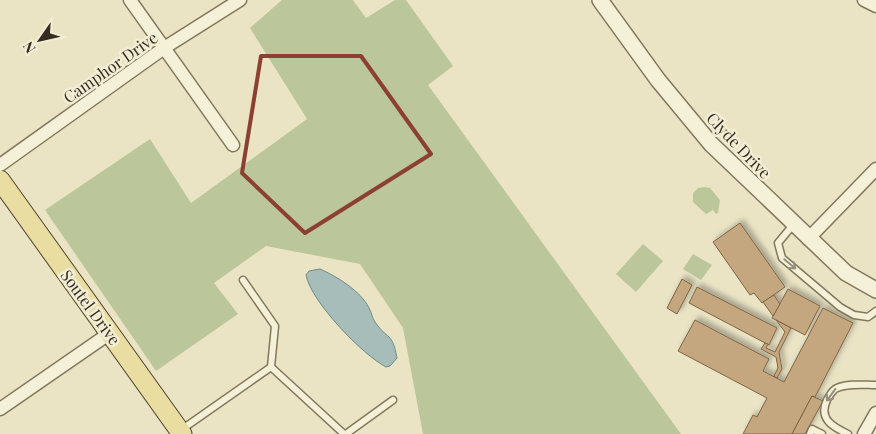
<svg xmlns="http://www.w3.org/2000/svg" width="876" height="434" font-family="'Playfair Display',serif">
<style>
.green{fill:#bbc79a}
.water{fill:#a7bdba;stroke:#6e8b88}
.building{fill:#c4a67f;stroke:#806545;filter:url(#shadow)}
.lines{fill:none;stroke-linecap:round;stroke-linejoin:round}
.service-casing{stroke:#83775d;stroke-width:9}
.minor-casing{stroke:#83775d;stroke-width:15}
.tertiary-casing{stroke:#83775d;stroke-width:18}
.primary-casing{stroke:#514531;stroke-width:21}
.service{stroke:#f5f1d8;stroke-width:6}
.minor{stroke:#f5f1d8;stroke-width:12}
.tertiary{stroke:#f5f1d8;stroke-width:15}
.primary{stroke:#e9dda1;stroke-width:19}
.oneway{stroke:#948f7c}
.marked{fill:none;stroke:#8c3f33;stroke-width:4;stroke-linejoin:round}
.labels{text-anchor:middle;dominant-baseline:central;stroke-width:5;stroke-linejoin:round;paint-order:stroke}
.street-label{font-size:16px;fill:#342d20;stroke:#f2edd4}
</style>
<defs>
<filter id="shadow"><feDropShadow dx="3.5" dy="-3.5" stdDeviation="2.5" flood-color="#0004"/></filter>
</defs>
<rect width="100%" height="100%" fill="#eae4c5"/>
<g class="green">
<polygon points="282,0 353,0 366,18 395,0 406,0 453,66 428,85 681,434 423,434 403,328 360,264 266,246 214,283 238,314 156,371 45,210 150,139 191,203 307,119 250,28"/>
<polygon points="705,187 710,188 720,200 718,213 716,214 713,210 706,214 693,202 693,193 698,188"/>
<polygon points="643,244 663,261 636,292 616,274"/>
<polygon points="693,254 712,265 701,280 683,269"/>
</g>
<path class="water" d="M 320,269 C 336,276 361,291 369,308 C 372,313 372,318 375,322 C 388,341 392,331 397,358 L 390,366 L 386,367 C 363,355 311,302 306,275 L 309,271 Z"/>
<g class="building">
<polygon points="740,223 785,287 762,303 754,293 750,295 713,242"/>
<polygon points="682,279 692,285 677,314 667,308"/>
<polygon points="697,287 777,328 769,345 689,303"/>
<polygon points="788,289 820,306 805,335 772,318"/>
<polygon points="774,295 780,304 773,316 763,302"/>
<polygon points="823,308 853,323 815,397 812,396 792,434 743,434 753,415 757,417 767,398 678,351 695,320 769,359 763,371 784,382"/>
<polygon points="776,320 791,328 779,352 782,369 777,378 774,376 778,368 776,357 761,349 765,343 768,344 766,348 775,352 785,332"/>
<polygon points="812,396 823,401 805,434 792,434"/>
</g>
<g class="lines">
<g class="service-casing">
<g id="service">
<polyline points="793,225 778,243 782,258 840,307 854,315 868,317 876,311"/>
<polyline points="243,280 275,326 271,367"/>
<polyline points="181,430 271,367 344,434"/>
<polyline points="346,434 393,400"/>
<polyline points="810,434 812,429 822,434"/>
<path d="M 848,434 C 833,427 818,419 827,400 C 830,395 832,390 837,388 C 848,383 864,385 876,385"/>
</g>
</g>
<g class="minor-casing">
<g id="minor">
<polyline points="130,0 233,145"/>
<polyline points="864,0 876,6"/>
<polyline points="0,165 164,48 240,0"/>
<polyline points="808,239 876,169"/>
<polyline points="0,409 110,333"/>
<polyline points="864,434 876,413"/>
</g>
</g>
<g class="tertiary-casing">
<polyline id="tertiary" points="600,0 658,80 711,144 846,273 876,290"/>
</g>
<g class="primary-casing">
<polyline id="primary" points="0,180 182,434"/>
</g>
<use href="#service" class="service"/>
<use href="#minor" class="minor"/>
<use href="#tertiary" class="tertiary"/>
<use href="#primary" class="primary"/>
</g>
<defs><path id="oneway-shaft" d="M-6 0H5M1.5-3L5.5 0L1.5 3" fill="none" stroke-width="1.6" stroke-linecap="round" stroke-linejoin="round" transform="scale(1.25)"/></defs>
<g class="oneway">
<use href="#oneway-shaft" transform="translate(790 264) rotate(40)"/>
<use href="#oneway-shaft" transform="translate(831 395) rotate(126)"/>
</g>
<path class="marked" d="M 261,56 L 361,56 L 431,154 L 305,233 L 242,173 Z"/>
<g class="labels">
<g class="street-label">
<text transform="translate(110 67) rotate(-35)">Camphor Drive</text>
<text transform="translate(739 145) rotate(46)">Clyde Drive</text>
<text transform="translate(91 307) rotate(54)">Soutel Drive</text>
</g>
</g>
<g transform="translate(40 40) rotate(236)" stroke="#f2edd4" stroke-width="4" paint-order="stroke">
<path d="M0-4L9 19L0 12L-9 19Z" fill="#342d20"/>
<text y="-8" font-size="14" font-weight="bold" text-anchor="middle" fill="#342d20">N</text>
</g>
</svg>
